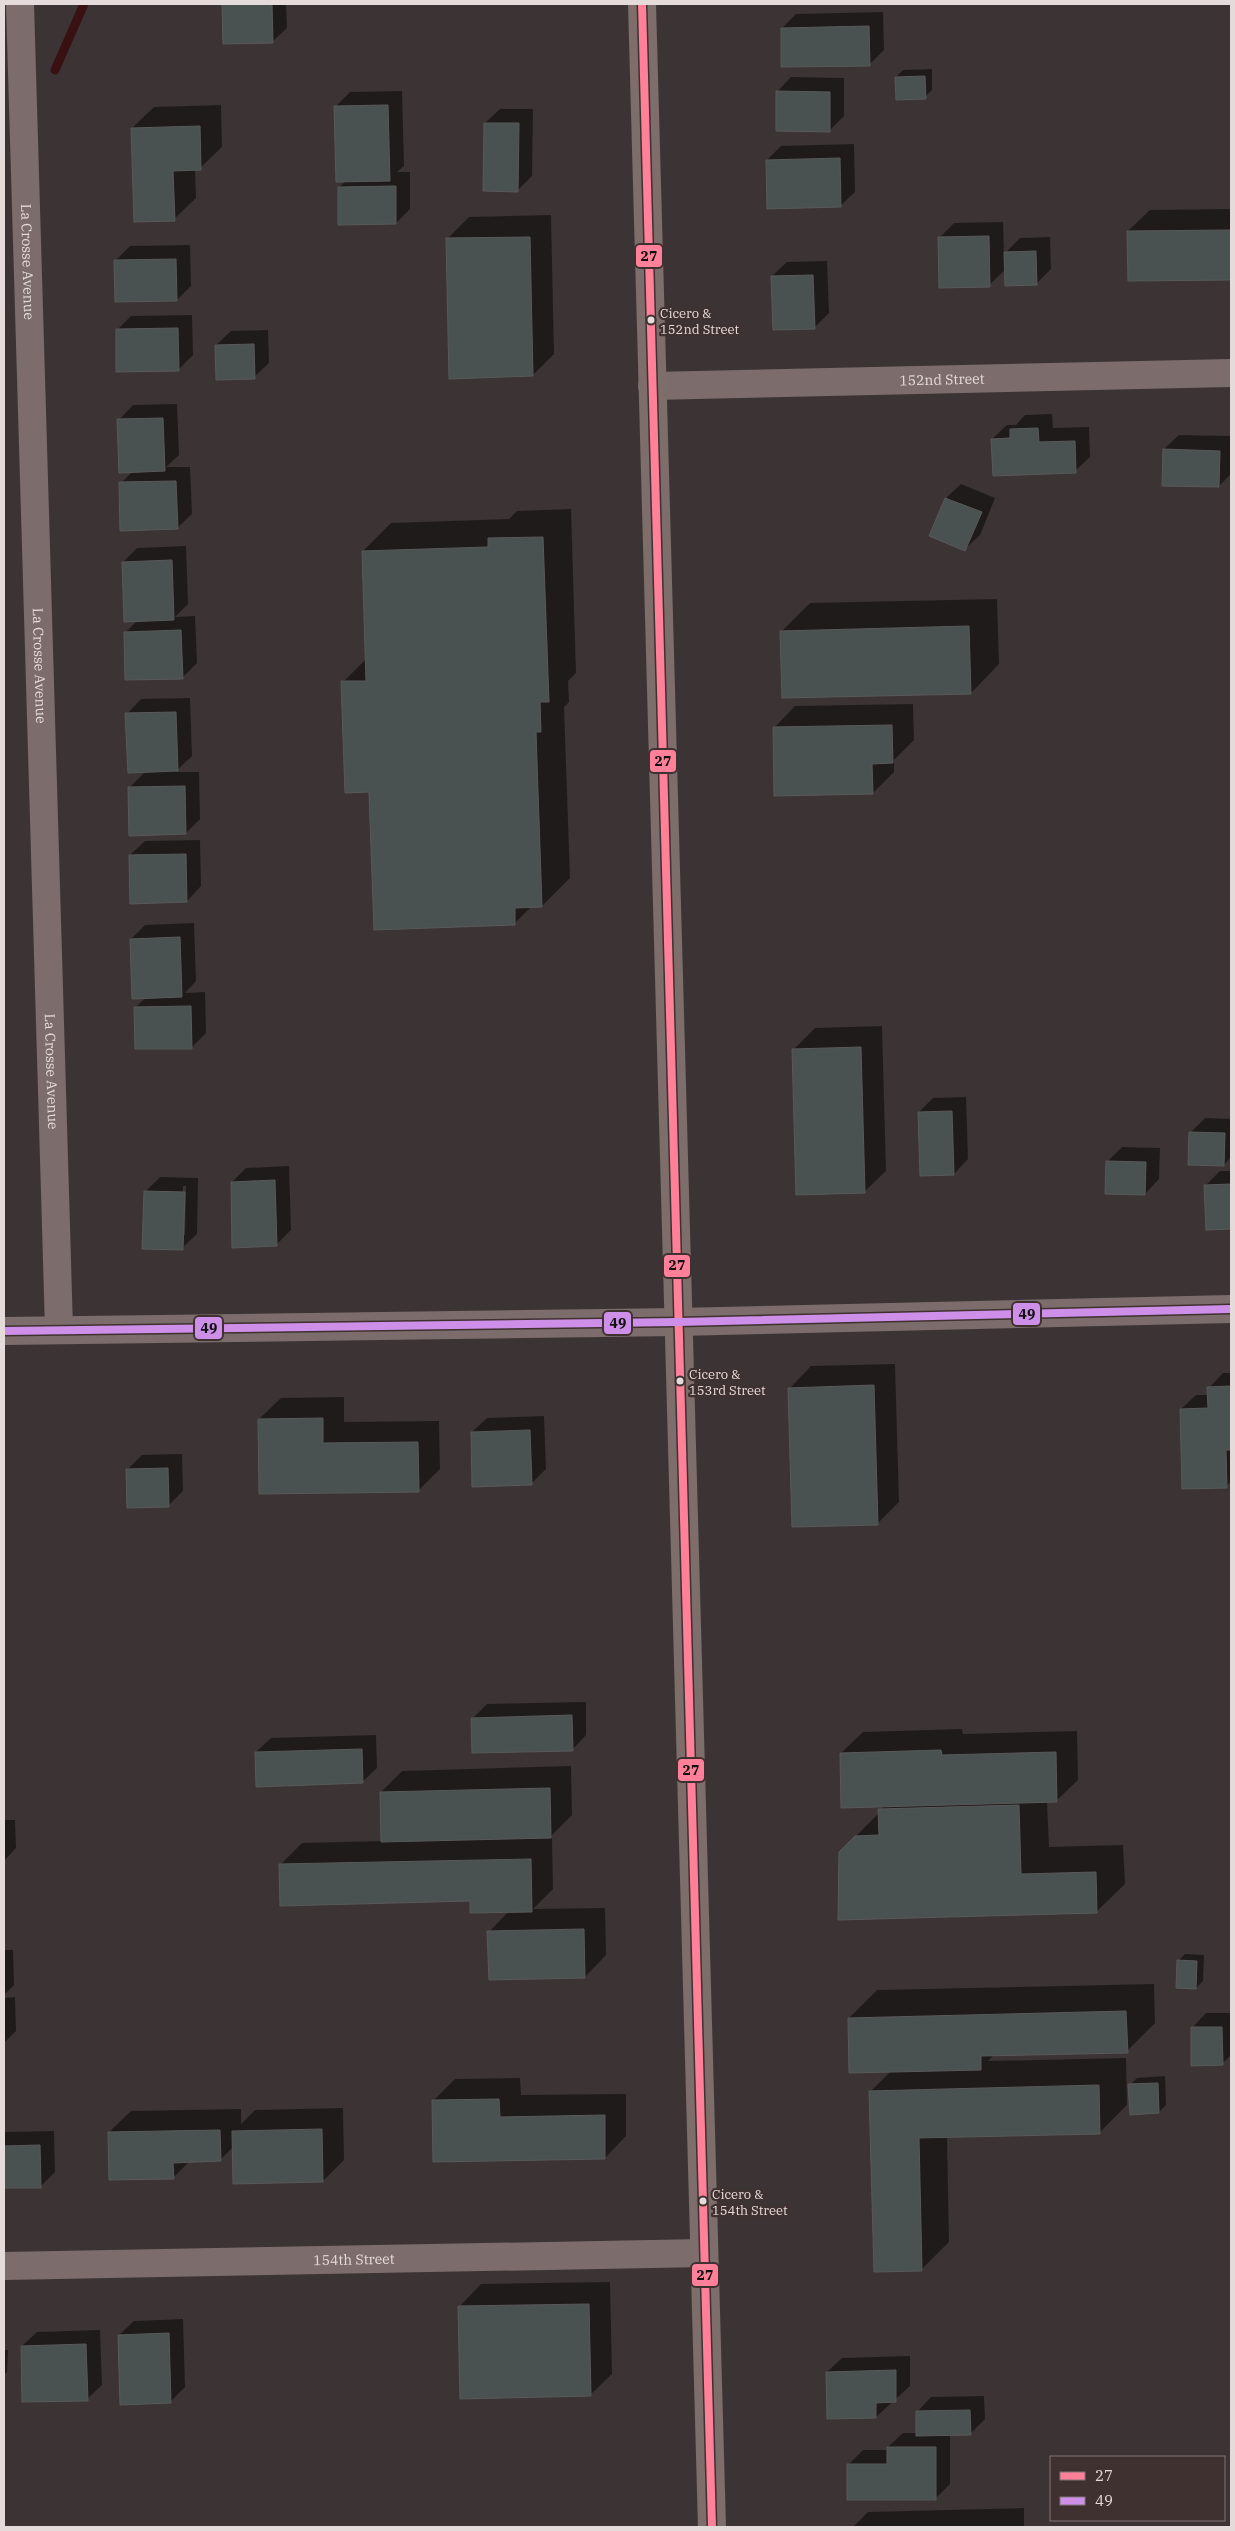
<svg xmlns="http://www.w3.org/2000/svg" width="1235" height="2531" font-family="'IBM Plex Serif',serif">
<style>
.shadow{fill:#0007;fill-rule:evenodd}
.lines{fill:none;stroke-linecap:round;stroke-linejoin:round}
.stream{stroke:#391112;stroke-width:9}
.building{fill:#4a5151;stroke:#595959}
.minor{stroke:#7c6d6c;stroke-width:28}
.major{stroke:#7d6d6b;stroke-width:28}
.bus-1-casing{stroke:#3f3130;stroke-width:11}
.bus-2-casing{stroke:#3f3130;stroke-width:11}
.bus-1{stroke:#ff8098;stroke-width:8}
.bus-2{stroke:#ce8fe9;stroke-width:8}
.bus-dot{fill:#e5dbda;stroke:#3f3130;stroke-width:2}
.labels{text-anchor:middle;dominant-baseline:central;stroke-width:4.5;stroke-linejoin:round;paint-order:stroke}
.bus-label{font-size:13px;fill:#e5dbda;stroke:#3f3130;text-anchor:start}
.street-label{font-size:14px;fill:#e5dbda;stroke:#3f3130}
.line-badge{stroke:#3f3130;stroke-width:2}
.pale-badge-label{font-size:14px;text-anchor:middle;font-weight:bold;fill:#111}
</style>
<rect width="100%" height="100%" fill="#3c3434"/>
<g class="shadow">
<polygon points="223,4 286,4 287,28 272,42 224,43"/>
<polygon points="883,12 884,50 869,65 782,28 796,14"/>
<polygon points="932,69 932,90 925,97 896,77 903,70"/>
<polygon points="791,77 844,78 844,116 829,131 777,92"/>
<polygon points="402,91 404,166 397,172 410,172 410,209 396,223 339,187 346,181 335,107 350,92"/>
<polygon points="221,105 222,147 200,168 195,169 196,198 174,219 132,128 154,107"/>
<polygon points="500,109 533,109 532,176 518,190 485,123"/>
<polygon points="854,144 855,192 840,206 767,160 781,146"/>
<polygon points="1231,209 1231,278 1129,280 1128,231 1150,210"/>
<polygon points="551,215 554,354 533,375 447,239 469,217"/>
<polygon points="1003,222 1004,254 1020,238 1050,237 1051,269 1036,284 1006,269 989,285 939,238 954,223"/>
<polygon points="190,245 191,286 177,300 115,261 130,246"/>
<polygon points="827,261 829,313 814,328 772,276 787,262"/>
<polygon points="192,315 193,355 178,370 117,330 131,316"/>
<polygon points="268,330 269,363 254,377 216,345 231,331"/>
<polygon points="177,404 179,455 166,467 190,467 192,514 177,528 121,483 133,471 119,420 133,405"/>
<polygon points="1052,414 1053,428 1089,427 1090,457 1075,471 992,439 1007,425 1016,425 1025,415"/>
<polygon points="1179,435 1231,436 1231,474 1219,486 1164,449"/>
<polygon points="961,484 995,498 980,535 965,549 931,535 946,498"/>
<polygon points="571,509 576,673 568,681 569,702 564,707 570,878 542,906 532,906 514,924 370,791 343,682 367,658 363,551 391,523 509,519 517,511"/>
<polygon points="186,546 188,604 175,617 195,616 197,663 182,678 126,632 138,620 123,562 137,548"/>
<polygon points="997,599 999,664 971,693 782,631 810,603"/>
<polygon points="190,698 192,756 175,772 199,772 200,819 186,833 129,788 146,771 127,714 141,699"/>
<polygon points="913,704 914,740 894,760 894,772 873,793 774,728 795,706"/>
<polygon points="200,840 201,886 187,901 130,855 145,841"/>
<polygon points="194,923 196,981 185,993 205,992 206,1033 191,1048 136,1007 146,997 131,939 145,925"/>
<polygon points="882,1026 886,1171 864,1192 793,1050 815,1028"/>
<polygon points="966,1097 968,1159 954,1174 919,1112 933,1098"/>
<polygon points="1205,1118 1231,1119 1231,1157 1224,1165 1190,1133"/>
<polygon points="1122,1147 1160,1148 1159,1179 1145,1194 1107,1162"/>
<polygon points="289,1166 291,1230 276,1245 232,1182 246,1168"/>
<polygon points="1220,1171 1231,1171 1231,1226 1207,1228 1205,1186"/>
<path d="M 160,1177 L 198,1178 L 197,1234 L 182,1248 L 145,1192 ZM 183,1186 L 186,1186 L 185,1235 L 182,1235 Z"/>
<polygon points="895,1364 899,1502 877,1524 790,1388 811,1366"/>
<polygon points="1223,1373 1231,1373 1231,1482 1226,1486 1181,1409 1196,1395 1209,1395 1209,1388"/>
<polygon points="344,1397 344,1422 439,1421 440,1469 419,1490 259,1419 281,1398"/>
<polygon points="544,1416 546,1469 531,1484 472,1432 487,1418"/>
<polygon points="182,1454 183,1491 169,1505 128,1469 142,1455"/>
<polygon points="586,1702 586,1735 572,1750 472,1719 487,1704"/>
<polygon points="962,1729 963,1734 1077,1731 1078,1780 1056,1801 1047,1801 1049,1847 1123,1845 1125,1884 1096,1912 839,1919 840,1852 879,1813 883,1806 841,1753 863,1732"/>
<polygon points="376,1735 377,1768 362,1782 256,1752 271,1738"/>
<polygon points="571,1766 572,1815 549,1838 552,1838 553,1889 533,1909 605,1908 606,1955 585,1977 489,1932 509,1911 471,1900 280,1865 302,1843 382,1841 381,1792 402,1771"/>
<polygon points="4,1820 15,1820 16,1848 4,1861"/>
<polygon points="4,1950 13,1950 14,1985 4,1995"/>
<polygon points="1185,1954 1204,1955 1203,1981 1196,1988 1178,1961"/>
<polygon points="1154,1984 1155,2023 1127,2051 995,2054 988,2061 1126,2058 1127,2105 1099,2133 947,2137 949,2242 921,2270 871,2091 891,2071 849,2018 877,1990"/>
<polygon points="15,1997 16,2031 4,2043 4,1998"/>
<polygon points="1206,2013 1231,2013 1231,2055 1222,2064 1192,2028"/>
<polygon points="1165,2076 1166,2105 1159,2112 1130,2085 1137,2078"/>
<polygon points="520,2078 521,2095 626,2094 626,2136 605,2158 433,2101 455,2079"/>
<polygon points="343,2108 344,2160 323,2181 233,2147 220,2160 190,2161 173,2178 109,2132 131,2111 241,2109 241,2124 255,2110"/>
<polygon points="54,2131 55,2172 40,2187 4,2187 4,2132"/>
<polygon points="610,2282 612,2374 590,2395 460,2306 481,2284"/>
<polygon points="183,2319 185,2387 170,2402 119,2335 134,2321"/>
<polygon points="100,2330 102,2385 87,2399 22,2346 37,2332"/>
<polygon points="4,2350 8,2350 7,2372 4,2375"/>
<polygon points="910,2356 910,2386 876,2417 827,2372 842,2358"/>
<polygon points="984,2396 985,2419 970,2434 950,2434 950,2484 935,2499 849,2464 863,2450 888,2450 888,2447 903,2433 918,2433 917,2412 931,2397"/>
<polygon points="1024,2508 1024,2527 853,2527 868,2512"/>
</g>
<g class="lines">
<polyline class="stream" points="55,70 84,4"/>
</g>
<g class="building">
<polygon points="222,4 272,4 273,43 223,44"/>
<polygon points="869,26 870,66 781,67 781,28"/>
<polygon points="925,76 926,99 896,100 895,77"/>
<polygon points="776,91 830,92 830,132 776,131"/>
<polygon points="388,105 390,181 336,182 334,106"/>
<polygon points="484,123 519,123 518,192 483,191"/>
<polygon points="200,126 201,170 173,171 175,221 134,222 131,128"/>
<polygon points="840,158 841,207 767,209 766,160"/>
<polygon points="396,186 396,224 338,225 338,187"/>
<polygon points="1231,230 1231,280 1128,281 1127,231"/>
<polygon points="989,236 990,287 939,288 938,237"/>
<polygon points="530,237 533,376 449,379 446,238"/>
<polygon points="1036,251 1037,285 1005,286 1004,252"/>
<polygon points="176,259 177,301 115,302 114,260"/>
<polygon points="813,275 815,329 773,330 771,276"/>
<polygon points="178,328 179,371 116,372 116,329"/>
<polygon points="254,344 255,379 216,380 215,345"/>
<polygon points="163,418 165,471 119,473 117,419"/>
<polygon points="1038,428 1039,442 1075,441 1076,473 993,476 991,439 1010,438 1010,429"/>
<polygon points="1163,449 1220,451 1219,487 1162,486"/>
<polygon points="176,481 178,529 120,531 119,482"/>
<polygon points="945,498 982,512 965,551 929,536"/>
<polygon points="543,537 549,702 540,702 541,732 536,732 542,907 515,908 515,925 374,930 369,792 345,793 341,681 366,681 362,551 488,547 488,538"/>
<polygon points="172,560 174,620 124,622 122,562"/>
<polygon points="969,626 971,694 782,698 780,631"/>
<polygon points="181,630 183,679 125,680 124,632"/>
<polygon points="176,712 178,771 128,773 125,713"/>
<polygon points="892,725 893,763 872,764 873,794 774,796 773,727"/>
<polygon points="185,786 186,834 129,836 128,787"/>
<polygon points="186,854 187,902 130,904 129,855"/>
<polygon points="180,937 182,997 132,999 130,939"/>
<polygon points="191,1006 192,1049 135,1049 134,1007"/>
<polygon points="861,1047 865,1193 796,1195 792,1049"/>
<polygon points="952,1111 954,1175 920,1176 918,1112"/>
<polygon points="1189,1132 1225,1133 1224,1166 1188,1165"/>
<polygon points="1106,1161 1146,1162 1145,1195 1105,1194"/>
<polygon points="275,1180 277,1246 232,1248 231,1182"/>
<polygon points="1231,1184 1231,1229 1206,1230 1204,1185"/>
<polygon points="144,1191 185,1192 183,1250 142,1249"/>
<polygon points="874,1385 878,1525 792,1527 788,1388"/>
<polygon points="1231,1386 1231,1450 1226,1450 1227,1488 1182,1489 1180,1409 1208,1408 1207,1387"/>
<polygon points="323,1418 323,1443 418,1442 419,1492 259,1494 258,1419"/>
<polygon points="530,1430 532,1485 472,1487 471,1432"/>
<polygon points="168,1468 169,1507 127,1508 126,1469"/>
<polygon points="572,1715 573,1751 472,1753 471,1718"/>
<polygon points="362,1749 363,1783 256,1787 255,1752"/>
<polygon points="941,1750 942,1755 1056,1752 1057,1802 841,1808 840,1753"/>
<polygon points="550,1788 551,1838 381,1842 380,1792"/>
<polygon points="1019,1805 1021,1874 1096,1872 1097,1913 838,1920 839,1852 855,1836 879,1835 878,1809"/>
<polygon points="531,1859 532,1912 470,1913 470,1901 280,1906 279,1864"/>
<polygon points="584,1929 585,1978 489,1980 487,1931"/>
<polygon points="1177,1960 1197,1961 1196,1989 1176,1988"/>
<polygon points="1126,2011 1128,2053 981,2056 981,2070 849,2073 848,2018"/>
<polygon points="1191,2027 1222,2027 1223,2065 1191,2066"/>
<polygon points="1158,2083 1159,2113 1130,2115 1128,2084"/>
<polygon points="1099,2085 1100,2134 919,2138 922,2271 874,2272 869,2091"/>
<polygon points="499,2099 500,2117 605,2115 605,2159 433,2162 432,2100"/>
<polygon points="322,2129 323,2182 233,2184 232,2131"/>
<polygon points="220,2130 221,2161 173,2163 174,2179 109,2180 108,2132"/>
<polygon points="40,2145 41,2188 4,2188 4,2146"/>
<polygon points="589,2304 591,2396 460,2399 458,2306"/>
<polygon points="169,2333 171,2403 120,2405 118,2335"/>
<polygon points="86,2344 88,2401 22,2402 21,2346"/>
<polygon points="896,2370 896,2402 876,2403 876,2418 827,2419 826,2372"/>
<polygon points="970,2410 971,2435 916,2436 916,2411"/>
<polygon points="887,2447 936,2447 936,2500 847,2500 847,2464 887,2464"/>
</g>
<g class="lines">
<g class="minor">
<path id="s1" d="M 20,4 L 59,1329"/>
<path id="s2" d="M 652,386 L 1231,373"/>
<polyline points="4,1331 678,1322 1231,1309"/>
<path id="s3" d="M 4,2266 L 704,2253"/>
</g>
<polyline class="major" points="642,4 712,2527"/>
<g class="bus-1-casing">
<polyline id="bus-1" points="642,4 712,2527"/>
</g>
<g class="bus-2-casing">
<polyline id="bus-2" points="4,1331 678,1322 1231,1309"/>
</g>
<use href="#bus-1" class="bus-1"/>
<use href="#bus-2" class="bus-2"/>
</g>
<g class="bus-dot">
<circle cx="651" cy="320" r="4.5"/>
<circle cx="680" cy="1381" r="4.5"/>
<circle cx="703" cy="2201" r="4.5"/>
</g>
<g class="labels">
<g class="bus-label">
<text x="660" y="313">Cicero &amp;<tspan x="660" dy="16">152nd Street</tspan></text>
<text x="689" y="1374">Cicero &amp;<tspan x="689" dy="16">153rd Street</tspan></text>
<text x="712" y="2194">Cicero &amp;<tspan x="712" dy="16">154th Street</tspan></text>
</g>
<g class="street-label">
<text stroke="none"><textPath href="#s1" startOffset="258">La Crosse Avenue</textPath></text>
<text stroke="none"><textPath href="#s2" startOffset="290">152nd Street</textPath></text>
<text stroke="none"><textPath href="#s1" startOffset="662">La Crosse Avenue</textPath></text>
<text stroke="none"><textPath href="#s1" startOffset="1068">La Crosse Avenue</textPath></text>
<text stroke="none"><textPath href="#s3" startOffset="350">154th Street</textPath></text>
</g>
</g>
<g class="line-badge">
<rect x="635" y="244" width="28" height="24" rx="5" fill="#ff8098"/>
<rect x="649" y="749" width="28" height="24" rx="5" fill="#ff8098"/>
<rect x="663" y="1254" width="28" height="24" rx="5" fill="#ff8098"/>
<rect x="1012" y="1302" width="29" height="24" rx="5" fill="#ce8fe9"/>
<rect x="603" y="1311" width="29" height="24" rx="5" fill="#ce8fe9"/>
<rect x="194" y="1316" width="29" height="24" rx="5" fill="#ce8fe9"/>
<rect x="677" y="1758" width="28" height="24" rx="5" fill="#ff8098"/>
<rect x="691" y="2263" width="28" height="24" rx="5" fill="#ff8098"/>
</g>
<g class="pale-badge-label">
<text x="649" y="261">27</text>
<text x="663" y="766">27</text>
<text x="677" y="1270">27</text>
<text x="1027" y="1319">49</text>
<text x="618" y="1328">49</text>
<text x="209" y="1333">49</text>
<text x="691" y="1775">27</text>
<text x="705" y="2280">27</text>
</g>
<rect width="1235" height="2531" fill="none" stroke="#e5dbda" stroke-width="10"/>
<rect x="1050" y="2456" width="175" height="65" fill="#3f3130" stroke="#817574"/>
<rect x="1060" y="2472" width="25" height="8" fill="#ff8098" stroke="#817574"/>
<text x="1095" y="2481" font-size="15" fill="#e5dbda">27</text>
<rect x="1060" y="2497" width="25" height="8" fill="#ce8fe9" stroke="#817574"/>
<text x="1095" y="2506" font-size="15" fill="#e5dbda">49</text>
</svg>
